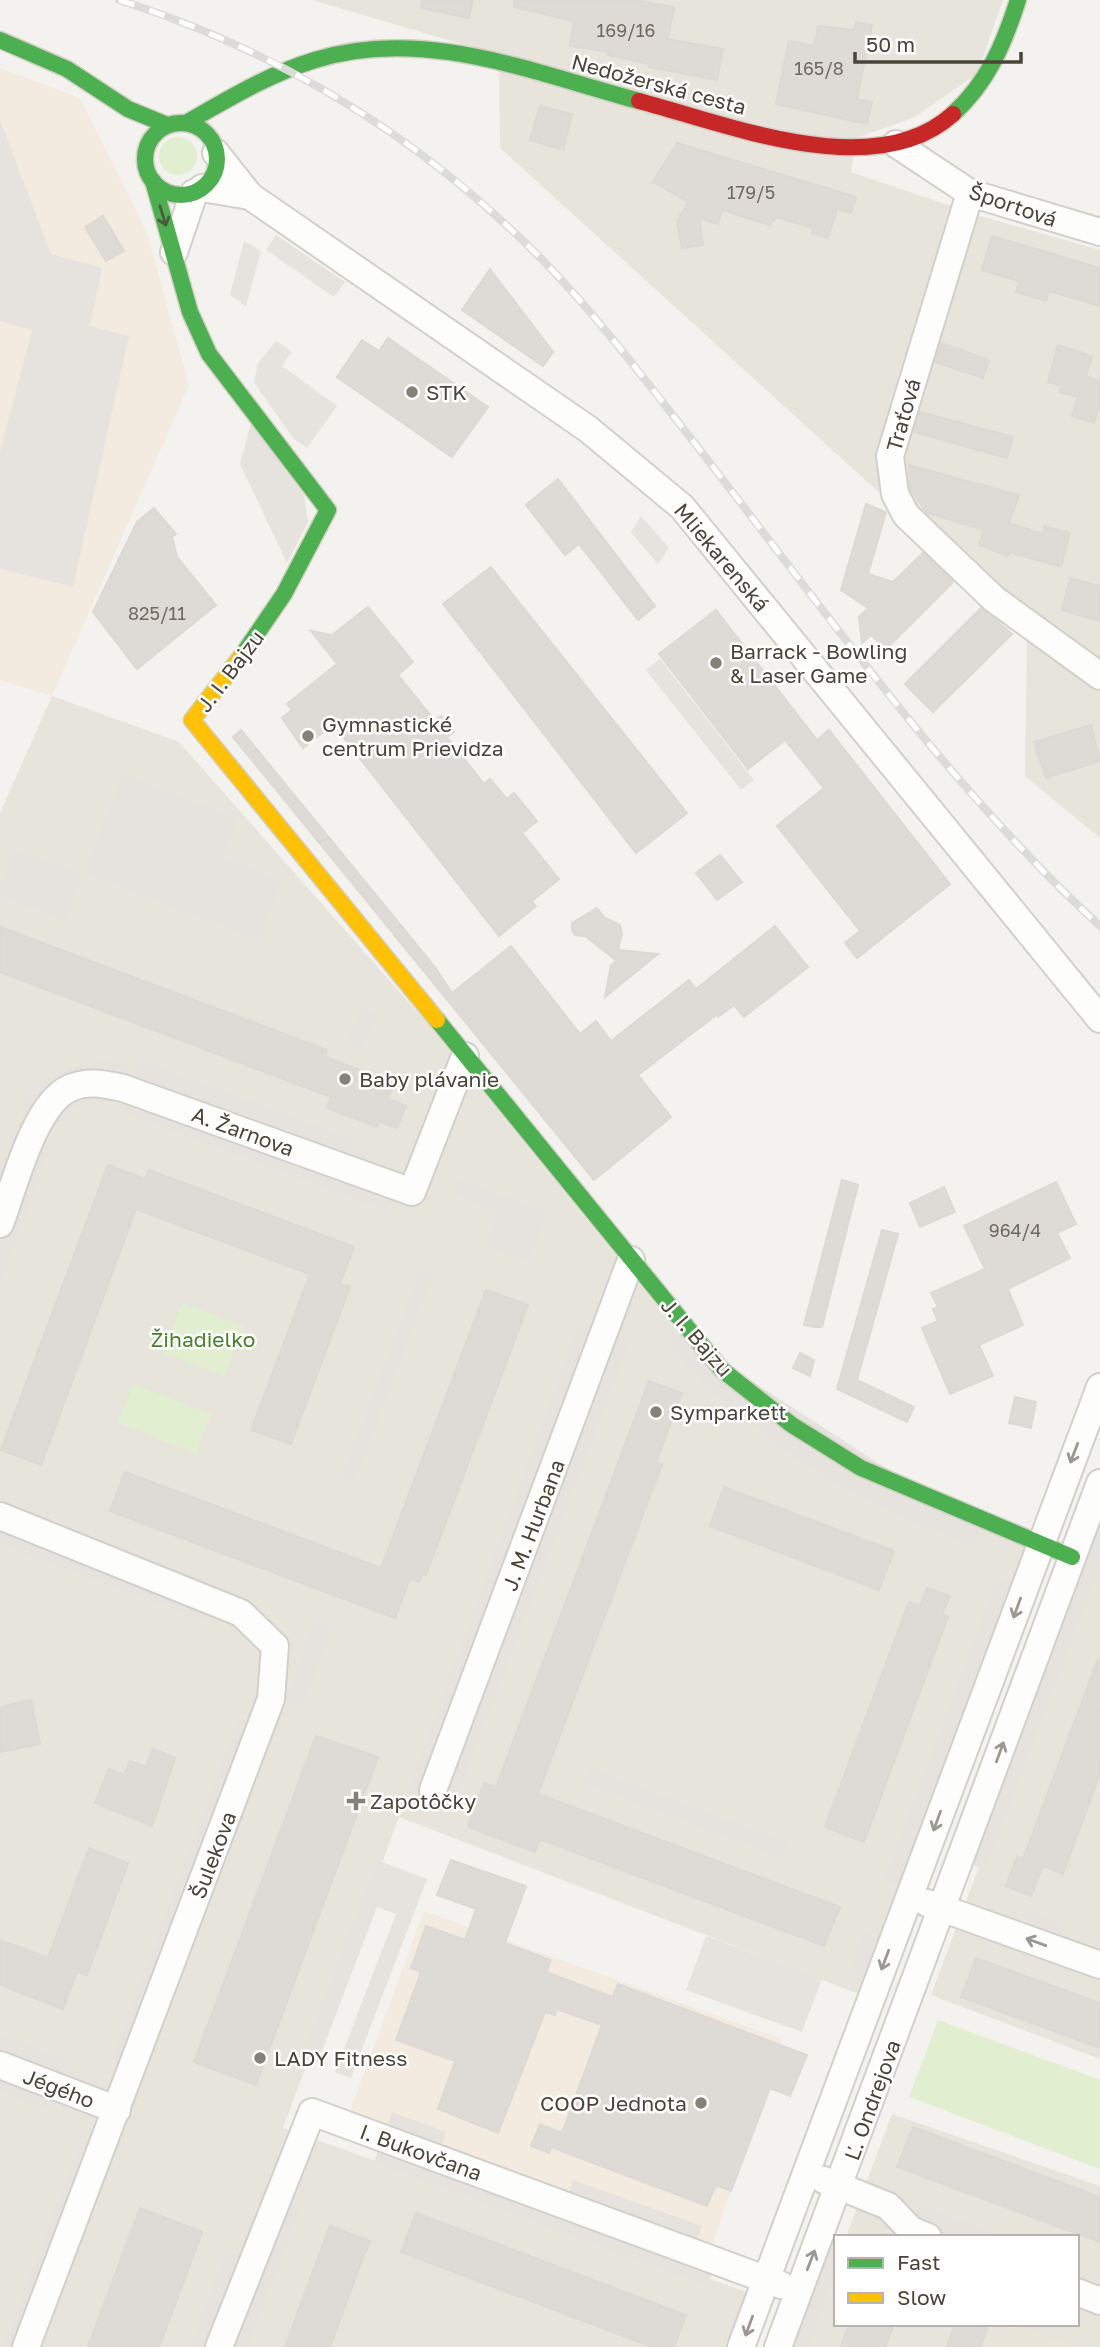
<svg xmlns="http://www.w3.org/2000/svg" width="1100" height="2347" font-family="'Golos Text',sans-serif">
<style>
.residential{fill:#e7e4dc}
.commercial{fill:#f3ebdf}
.education{fill:#eae5da}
.green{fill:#e1eecf}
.parking{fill:#e6e3df}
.building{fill:#dedbd6;stroke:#dcd9d4;stroke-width:2}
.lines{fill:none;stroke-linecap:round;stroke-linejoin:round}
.street-casing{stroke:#d2d0cb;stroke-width:30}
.fast-casing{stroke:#d3cfc5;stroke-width:19}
.slow-casing{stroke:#d3cfc5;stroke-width:19}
.jam-casing{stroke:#d3cfc5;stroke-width:19}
.street{stroke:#fdfdfc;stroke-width:26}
.fast{stroke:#4caf50;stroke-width:16}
.slow{stroke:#ffc107;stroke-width:16}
.jam{stroke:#c62828;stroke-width:16}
.rail-casing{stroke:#dbdbda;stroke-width:8}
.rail{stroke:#fff;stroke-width:5;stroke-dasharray:16;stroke-linecap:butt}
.oneway{stroke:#4b593e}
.oneway2{stroke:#9b9791}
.poi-dot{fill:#868178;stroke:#fff;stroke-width:2.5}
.labels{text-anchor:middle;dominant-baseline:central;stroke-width:5;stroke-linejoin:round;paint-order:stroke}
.number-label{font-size:18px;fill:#706a61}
.street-label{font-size:21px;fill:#4b4439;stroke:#fff}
.poi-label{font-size:21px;fill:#4b4439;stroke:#fff;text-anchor:start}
.park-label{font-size:21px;fill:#4a7f2a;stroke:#fff}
</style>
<rect width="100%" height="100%" fill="#f4f2ee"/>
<g class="residential">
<polygon points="312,0 1003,0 977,74 913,118 856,138 851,172 977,215 1100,250 1100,838 1025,776 1027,627 500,148 499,55"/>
<polygon points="52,696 179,742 426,1022 716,1379 1041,1549 874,2000 399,1817 283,2128 761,2297 742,2347 0,2347 0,813"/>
<polygon points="1100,1543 1100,2059 931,1995"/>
<polygon points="892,2114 1100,2186 1100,2347 805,2347 836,2264 836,2324 1077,2324 1077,2237 846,2237"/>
</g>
<g class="commercial">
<polygon points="0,68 80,98 147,233 189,385 52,696 0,680"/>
<polygon points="424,1911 782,2039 710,2252 348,2116"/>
</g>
<polygon class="education" points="1012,2324 1013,2324 1075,2347 986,2347"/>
<g class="green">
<circle cx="178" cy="156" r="19"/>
<polygon points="182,1303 243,1326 225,1376 163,1353"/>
<polygon points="133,1384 211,1414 196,1454 118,1423"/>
<polygon points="938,2020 1100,2080 1100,2169 909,2097"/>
</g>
<g class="parking">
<polygon points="0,120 51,254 102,268 90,326 129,336 73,587 0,569 0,451 32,330 0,321"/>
<polygon points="276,235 345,282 334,297 266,250"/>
<polygon points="244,241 261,251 246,306 230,295"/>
<polygon points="276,341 292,352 282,366 337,406 307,448 294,439 254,383 258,363"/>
<polygon points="251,423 304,495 308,522 287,563 240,464"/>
<polygon points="641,516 669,548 658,564 631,532"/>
<polygon points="660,659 754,780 741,790 646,670"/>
<polygon points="122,775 238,818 224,857 282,881 260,940 84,873"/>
<polygon points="14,851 84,874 66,920 0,896 0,887"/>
<polygon points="360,1007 376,1014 363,1048 347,1042"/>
<polygon points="140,1060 354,1140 348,1155 134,1076"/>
<polygon points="103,1061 128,1065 126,1073 103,1070 78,1073 47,1089 30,1108 23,1102 41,1083 64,1069"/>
<polygon points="105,1093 393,1195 387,1211 121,1111 124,1102 95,1099 68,1110 49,1132 44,1146 50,1149 0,1284 0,1243 49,1120 73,1100"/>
<polygon points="457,1179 547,1212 530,1262 486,1246 497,1211 453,1194"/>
<polygon points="420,1271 433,1276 355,1481 342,1476"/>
<polygon points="578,1325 594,1331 423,1793 409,1788"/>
<polygon points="678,1333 981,1530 974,1547 912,1522 853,1493 796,1459 711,1392 666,1344"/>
<polygon points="613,1338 629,1345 454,1806 438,1801"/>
<polygon points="1100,1525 1100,1567 986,1870 972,1865"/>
<polygon points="0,1526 210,1607 206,1621 0,1544"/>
<polygon points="997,1579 1012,1584 899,1886 884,1880"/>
<polygon points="314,1622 332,1629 303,1707 285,1700"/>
<polygon points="238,1720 254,1726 127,2066 111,2061"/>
<polygon points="589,1768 789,1843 784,1858 583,1783"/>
<polygon points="377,1860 427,1879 351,2078 335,2072 396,1914 377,1907 317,2064 301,2058"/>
<polygon points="1026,1910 1064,1924 1058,1941 1020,1927"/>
<polygon points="864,1932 879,1938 864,1979 849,1973"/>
<polygon points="706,1936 822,1979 802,2032 686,1990"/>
<polygon points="0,2035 68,2060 63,2075 0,2052"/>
<polygon points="0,2074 56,2095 50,2110 0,2091"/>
<polygon points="392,2112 446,2132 441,2149 386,2128"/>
<polygon points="79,2145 95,2152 20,2347 3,2347"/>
<polygon points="379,2147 713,2271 707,2286 374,2162"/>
<polygon points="573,2180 702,2226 696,2241 568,2196"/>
<polygon points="286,2200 302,2205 248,2347 230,2347"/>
<polygon points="920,2205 1005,2237 952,2237 913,2222"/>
<polygon points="831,2242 836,2244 836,2272 808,2347 791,2347"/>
<polygon points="227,2249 243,2255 208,2347 190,2347"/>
</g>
<g class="building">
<polygon points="422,0 473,0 469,18 421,8"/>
<polygon points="514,0 634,0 674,7 668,39 723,49 717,80 649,67 649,64 608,55 609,52 570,46 574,21 514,7"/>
<polygon points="856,22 872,25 857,99 872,102 867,124 776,104 789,41 814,46 818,26 854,30"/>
<polygon points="540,106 572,114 563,150 530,140"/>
<polygon points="677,143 856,197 851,213 837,209 828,238 812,233 813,228 776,217 770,225 722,210 718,224 699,218 703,245 682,248 677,221 688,202 653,182"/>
<polygon points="103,216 124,251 106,261 85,227"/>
<polygon points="992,236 1100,268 1100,306 1049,291 1046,301 1016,292 1019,281 982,270"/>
<polygon points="490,269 553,352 543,366 462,310"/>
<polygon points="388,338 488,407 452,457 337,377 362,340 379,351"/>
<polygon points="941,343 989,360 983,378 935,362"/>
<polygon points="1058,345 1092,356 1086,376 1100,381 1100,403 1094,423 1072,416 1078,397 1060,392 1062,386 1048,382"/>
<polygon points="920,412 1013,437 1007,458 914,432"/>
<polygon points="909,465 1019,495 1009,523 1042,534 1045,526 1070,533 1061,567 1009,552 1008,556 979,545 984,530 927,513 910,489"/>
<polygon points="558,479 655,606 638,620 579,544 565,555 526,505"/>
<polygon points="866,504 886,512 868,574 893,582 923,553 953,582 886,649 871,635 862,643 859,617 868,608 841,590"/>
<polygon points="154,508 176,534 172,537 177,557 216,605 137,669 93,612 137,522"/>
<polygon points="491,567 687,813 636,853 443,604"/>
<polygon points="1070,578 1100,586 1100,621 1062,610"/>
<polygon points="368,607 413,662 398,675 435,721 441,716 454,732 447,737 484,784 490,779 507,799 514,793 537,821 522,833 559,879 532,901 536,906 499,936 333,724 303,748 282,718 292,710 287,704 337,664 311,631 332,635"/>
<polygon points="981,608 1012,634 933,712 905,684"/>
<polygon points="716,610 817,740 829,730 950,884 857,958 845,943 860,931 777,826 824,788 785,740 748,769 659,654"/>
<polygon points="1091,725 1100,761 1046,778 1034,742"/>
<polygon points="241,730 435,967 452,993 511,946 580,1034 596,1021 611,1041 689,980 696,989 775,926 808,967 744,1017 734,1005 718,1017 716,1015 638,1075 671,1117 594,1180 233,737"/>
<polygon points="720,855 742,882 717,900 696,873"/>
<polygon points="597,908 605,918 620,925 622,933 618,950 658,954 605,997 611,965 617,961 585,936 575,935 572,930 572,923"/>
<polygon points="0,927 327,1050 325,1057 394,1083 388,1099 406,1106 397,1128 379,1121 377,1127 327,1108 331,1097 0,972"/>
<polygon points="108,1165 145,1179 149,1170 354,1247 340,1284 350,1287 291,1444 251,1430 310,1274 136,1209 41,1465 1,1450"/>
<polygon points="842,1180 858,1185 822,1327 815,1327 804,1325"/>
<polygon points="1056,1182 1076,1224 1057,1233 1070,1258 1008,1289 1023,1325 979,1345 993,1376 950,1394 922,1328 938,1321 933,1309 938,1307 931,1293 985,1269 964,1226"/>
<polygon points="944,1187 955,1212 920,1227 910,1203"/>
<polygon points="882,1230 898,1234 857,1380 914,1407 907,1422 837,1389"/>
<polygon points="486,1290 528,1305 426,1575 423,1574 419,1582 410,1578 395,1618 110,1511 125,1472 381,1568"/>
<polygon points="800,1353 814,1360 810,1376 793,1368"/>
<polygon points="649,1381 682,1393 656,1462 662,1464 538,1794 840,1907 824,1946 540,1839 535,1852 468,1827 484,1783 496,1787"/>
<polygon points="1015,1397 1036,1402 1031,1428 1009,1423"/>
<polygon points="724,1487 894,1551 879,1590 710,1526"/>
<polygon points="927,1588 950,1596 942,1614 948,1617 864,1842 825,1827 909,1602 920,1606"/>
<polygon points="1098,1659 1100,1774 1063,1874 1043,1866 1031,1896 1006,1886 1017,1856 1023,1859"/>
<polygon points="31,1700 40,1744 0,1752 0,1707"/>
<polygon points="316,1736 378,1757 256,2085 194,2062"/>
<polygon points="153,1749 175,1758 152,1826 95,1803 109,1769 124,1775 130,1761 146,1767"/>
<polygon points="89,1848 128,1863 87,1975 77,1972 63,2009 0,1985 0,1940 48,1958"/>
<polygon points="451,1860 526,1886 505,1943 551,1960 546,1972 613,1997 618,1984 807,2055 790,2096 770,2088 731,2191 716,2185 707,2206 551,2147 549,2153 531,2146 540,2124 562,2133 602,2025 557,2009 555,2015 545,2012 498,2133 438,2109 455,2061 396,2040 421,1972 411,1968 426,1926 465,1940 476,1909 437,1895"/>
<polygon points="976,1958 1100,2003 1100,2048 961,1997"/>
<polygon points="913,2127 1100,2197 1100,2242 897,2167"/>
<polygon points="140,2208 202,2232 195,2251 159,2347 88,2347"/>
<polygon points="416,2213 686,2315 674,2347 653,2347 401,2252"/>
<polygon points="330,2226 370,2241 361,2263 330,2347 285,2347"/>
<polygon points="849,2324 894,2324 885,2347 841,2347"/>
<polygon points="955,2324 974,2324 987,2329 980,2347 947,2347"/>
</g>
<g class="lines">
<g class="street-casing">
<g id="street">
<polyline points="896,144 970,193 1100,232"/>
<polyline points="216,153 250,196 588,429 682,507 1100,1019"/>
<polyline points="202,188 250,196"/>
<polyline points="970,193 890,456 895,494 906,515 994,599 1100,676"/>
<polyline points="174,252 194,193"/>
<path d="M 0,1224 C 14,1187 34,1104 70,1088 C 88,1080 105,1084 123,1088 L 412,1192 L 465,1056"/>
<polyline points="0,1516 241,1613 275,1646 271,1699 26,2347"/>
<polyline points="433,1790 631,1260"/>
<polyline points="927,1903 1100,1965"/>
<polyline points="0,2065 117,2110"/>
<polyline points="824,2180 888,2206 911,2230 928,2237"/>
<polyline points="1077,2292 1100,2301"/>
<polyline points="219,2347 312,2112 781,2285"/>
<polyline points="741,2347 1100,1387"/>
<polyline points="778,2347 1100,1483"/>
</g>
</g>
<g class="fast-casing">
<g id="fast">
<polyline points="0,40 67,69 128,109 167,125"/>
<path d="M 953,114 C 988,82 1004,44 1018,0"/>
<path d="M 186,123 C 228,99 269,74 315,60 C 424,26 534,73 639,101"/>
<circle cx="181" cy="159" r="36"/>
<polyline points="153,181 190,312 209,354 328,510 284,594 243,654"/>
<polyline points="437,1020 721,1369 792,1425 861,1468 1072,1557"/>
</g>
</g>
<g class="slow-casing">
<polyline id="slow" points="243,654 192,720 437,1020"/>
</g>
<g class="jam-casing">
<path id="jam" d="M 639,101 C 727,124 875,185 953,114"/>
</g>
<use href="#street" class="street"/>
<use href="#fast" class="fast"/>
<use href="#slow" class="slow"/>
<use href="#jam" class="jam"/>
<g class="rail-casing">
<path id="rail" d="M 119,0 C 270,48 404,127 519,237 C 584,298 638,371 693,441 C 821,605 947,786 1100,926"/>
</g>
<use href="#rail" class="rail"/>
</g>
<defs><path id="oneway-shaft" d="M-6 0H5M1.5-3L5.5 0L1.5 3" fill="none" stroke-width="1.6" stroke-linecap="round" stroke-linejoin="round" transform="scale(1.75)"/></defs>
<use class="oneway" href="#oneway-shaft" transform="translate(163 216) rotate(73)"/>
<g class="oneway2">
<use href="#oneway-shaft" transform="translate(1074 1453) rotate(111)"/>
<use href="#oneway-shaft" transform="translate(1017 1608) rotate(110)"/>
<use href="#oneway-shaft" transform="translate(1000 1752) rotate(-70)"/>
<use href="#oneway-shaft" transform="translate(937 1821) rotate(110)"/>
<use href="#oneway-shaft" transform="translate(1036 1942) rotate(-160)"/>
<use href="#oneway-shaft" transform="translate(885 1960) rotate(111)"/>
<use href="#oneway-shaft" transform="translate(811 2260) rotate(-69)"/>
<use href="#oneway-shaft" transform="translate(749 2326) rotate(110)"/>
</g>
<g class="poi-dot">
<circle cx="412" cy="392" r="7"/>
<circle cx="716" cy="663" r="7"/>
<circle cx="308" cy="736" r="7"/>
<circle cx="345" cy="1079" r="7"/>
<circle cx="656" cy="1412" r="7"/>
<path d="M352.5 1790.5h7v7h7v7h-7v7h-7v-7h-7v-7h7z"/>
<circle cx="260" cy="2058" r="7"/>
<circle cx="701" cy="2103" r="7"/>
</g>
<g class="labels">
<g class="number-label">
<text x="626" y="30">169/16</text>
<text x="819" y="68">165/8</text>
<text x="751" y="192">179/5</text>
<text x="157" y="613">825/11</text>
<text x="1015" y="1230">964/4</text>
</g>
<g class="street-label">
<text transform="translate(659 84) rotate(15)">Nedožerská cesta</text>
<text transform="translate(1013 205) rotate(19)">Športová</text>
<text transform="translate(903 415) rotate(-74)">Traťová</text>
<text transform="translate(722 557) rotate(50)">Mliekarenská</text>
<text transform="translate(230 671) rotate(-53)">J. I. Bajzu</text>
<text transform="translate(243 1131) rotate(20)">A. Žarnova</text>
<text transform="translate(697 1337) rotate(49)">J. I. Bajzu</text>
<text transform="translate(533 1525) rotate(-69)">J. M. Hurbana</text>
<text transform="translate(213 1855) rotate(-69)">Šulekova</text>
<text transform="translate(59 2088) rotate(21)">Jégého</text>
<text transform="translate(872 2100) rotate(-70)">Ľ. Ondrejova</text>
<text transform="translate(421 2152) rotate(20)">I. Bukovčana</text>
</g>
<g class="poi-label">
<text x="426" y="392">STK</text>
<text x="730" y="651">Barrack - Bowling<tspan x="730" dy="24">&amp; Laser Game</tspan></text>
<text x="322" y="724">Gymnastické<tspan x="322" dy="24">centrum Prievidza</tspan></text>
<text x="359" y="1079">Baby plávanie</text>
<text x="670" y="1412">Symparkett</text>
<text x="370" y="1801">Zapotôčky</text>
<text x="274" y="2058">LADY Fitness</text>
<text x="687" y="2103" text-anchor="end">COOP Jednota</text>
</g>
<g class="park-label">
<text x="203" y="1339">Žihadielko</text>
</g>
</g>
<rect x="834" y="2235" width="245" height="91" fill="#ffffff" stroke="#b7b4b0" stroke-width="2"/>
<rect x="848" y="2258" width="35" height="10" fill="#4caf50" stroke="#b7b4b0" stroke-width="2"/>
<text x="897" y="2270" font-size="21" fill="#4b4439">Fast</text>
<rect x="848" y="2293" width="35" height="10" fill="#ffc107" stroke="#b7b4b0" stroke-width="2"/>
<text x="897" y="2305" font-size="21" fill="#4b4439">Slow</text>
<path d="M855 52v10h166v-10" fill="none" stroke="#4b4439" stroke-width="3.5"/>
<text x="866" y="52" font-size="21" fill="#4b4439" stroke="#ffffff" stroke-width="5" paint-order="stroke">50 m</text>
</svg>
